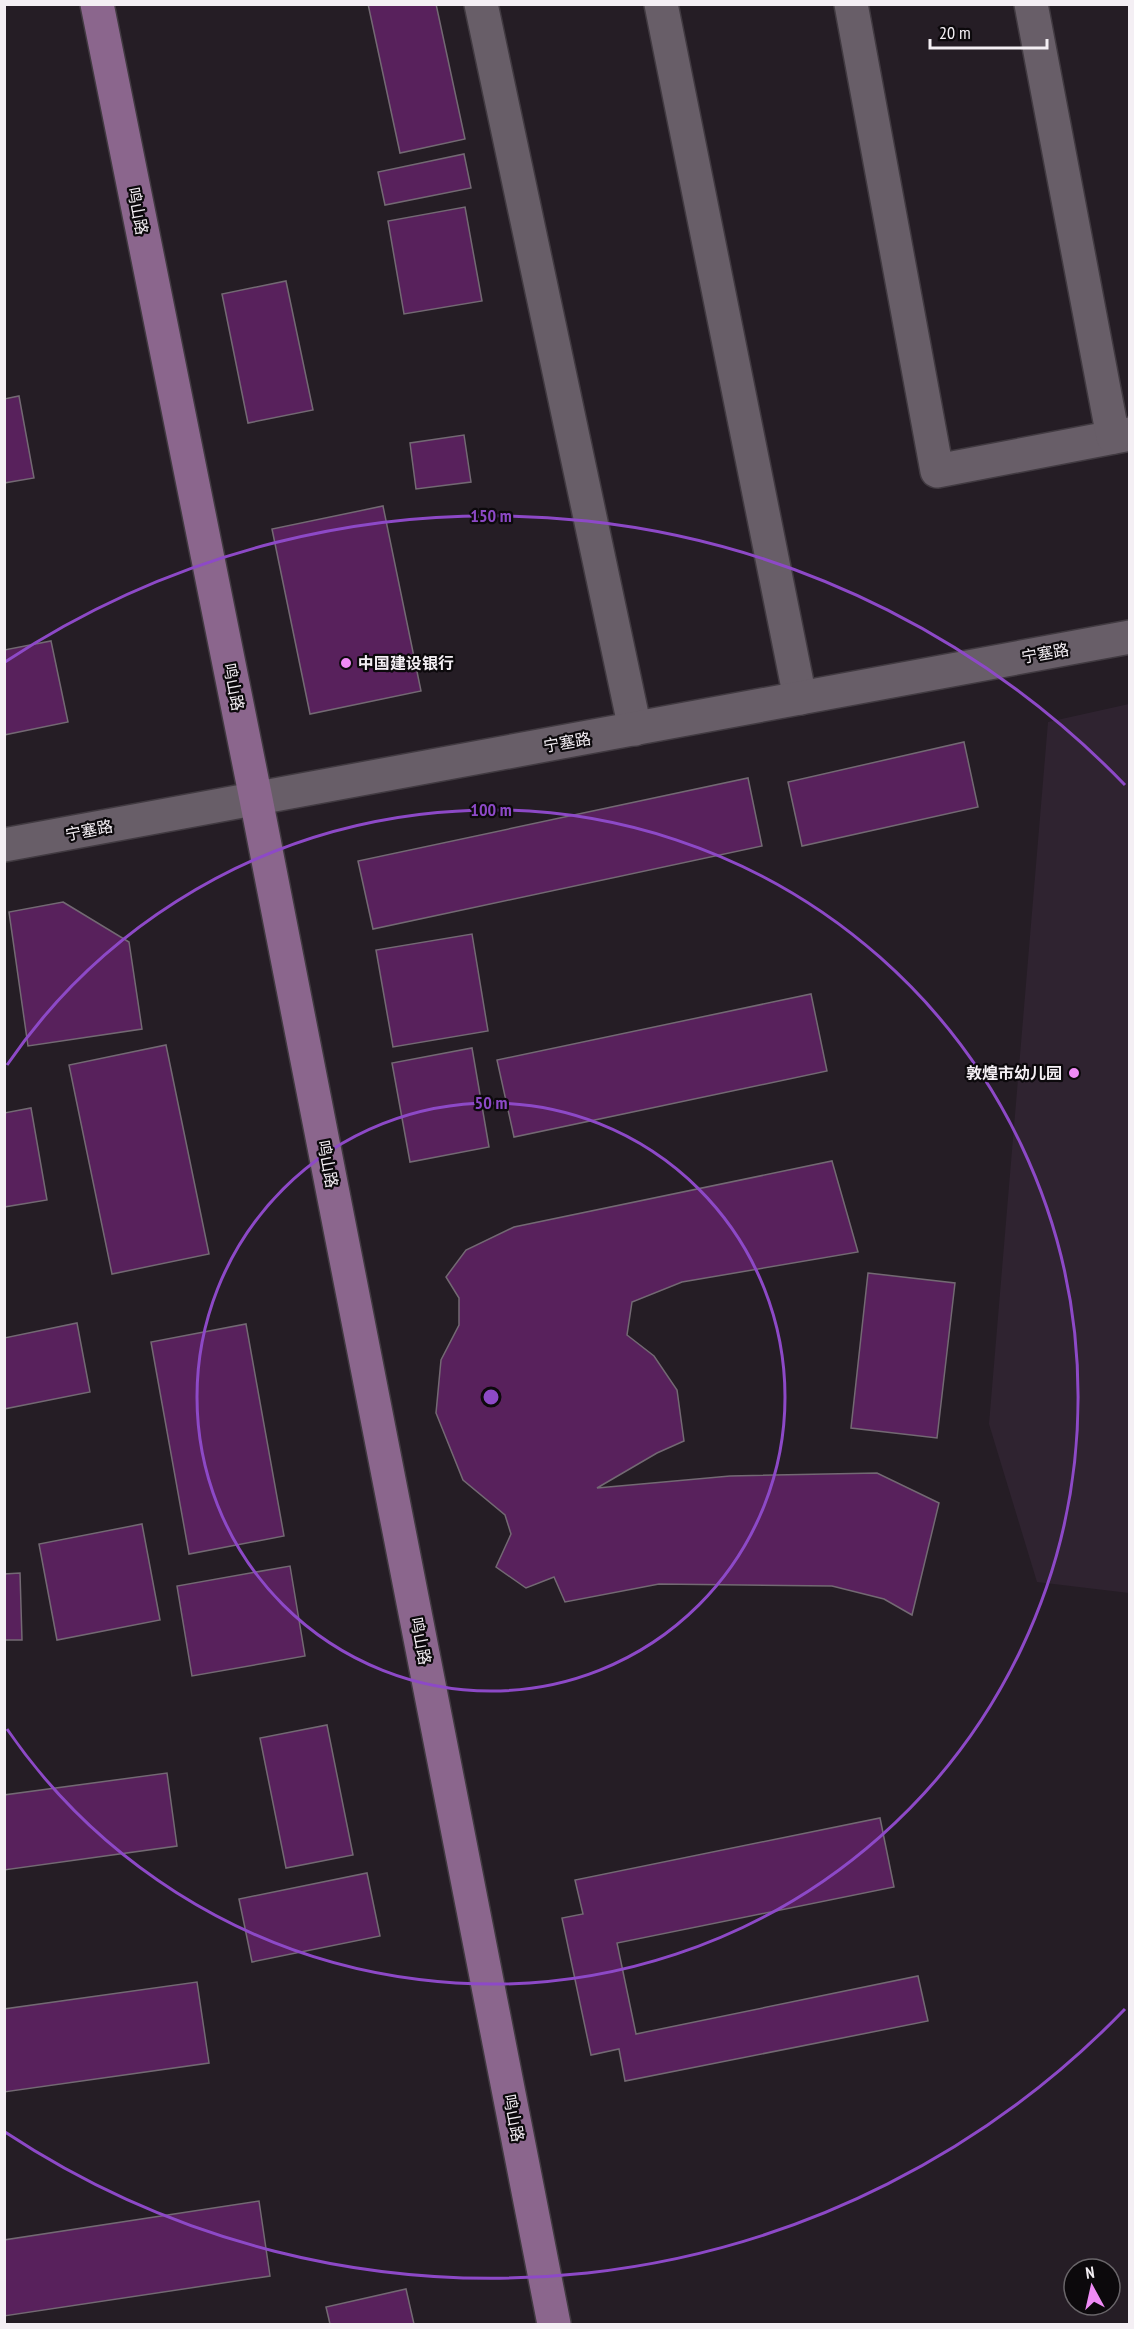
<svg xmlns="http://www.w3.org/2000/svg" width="1134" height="2329" font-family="'PT Sans Narrow','Noto Sans SC',sans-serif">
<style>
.built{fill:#2f2330}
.building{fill:#58215c;stroke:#736973;stroke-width:1.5}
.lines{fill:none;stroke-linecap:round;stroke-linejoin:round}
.minor-casing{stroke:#413a41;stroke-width:36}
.major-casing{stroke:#413a41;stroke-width:36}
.minor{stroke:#685e68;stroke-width:33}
.major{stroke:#8b668d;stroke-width:33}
.ring{fill:none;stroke:#8d49c7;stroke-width:3}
.poi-dot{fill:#f08bf6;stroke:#0c090c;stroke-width:2}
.labels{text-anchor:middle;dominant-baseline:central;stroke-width:4.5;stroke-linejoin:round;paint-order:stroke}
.street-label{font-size:16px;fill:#f4eff4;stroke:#0c090c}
.poi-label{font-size:16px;font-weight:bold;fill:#f4eff4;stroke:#0c090c;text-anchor:start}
.centre{fill:#8d49c7;stroke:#0c090c;stroke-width:3}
.ring-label{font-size:18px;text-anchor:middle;font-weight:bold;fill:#8d49c7;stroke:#0c090c;stroke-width:4.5;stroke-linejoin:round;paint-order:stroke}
</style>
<rect width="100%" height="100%" fill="#251d25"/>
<polygon class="built" points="1129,704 1130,704 1129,1593 1037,1582 989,1424 1048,722"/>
<g class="building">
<polygon points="368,4 436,4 465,139 400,153"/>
<polygon points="464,154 471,188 385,205 378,172"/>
<polygon points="465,207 482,301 404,314 388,221"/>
<polygon points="286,281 313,410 248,423 222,294"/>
<polygon points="19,396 34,478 4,483 4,399"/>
<polygon points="464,435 471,482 416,489 410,443"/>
<polygon points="383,506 421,691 310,714 272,529"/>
<polygon points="51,641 68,722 4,735 4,650"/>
<polygon points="964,742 978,807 802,846 788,782"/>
<polygon points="748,778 762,846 373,929 358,861"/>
<polygon points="63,902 129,942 142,1029 28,1046 9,912"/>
<polygon points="472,934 488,1031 393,1047 376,950"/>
<polygon points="811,994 827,1071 514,1137 497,1060"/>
<polygon points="166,1045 209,1254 112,1274 69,1065"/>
<polygon points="472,1048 489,1147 410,1162 392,1063"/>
<polygon points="31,1108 47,1200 4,1207 4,1113"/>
<polygon points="832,1161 858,1252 682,1282 632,1302 627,1335 654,1356 677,1390 684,1441 657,1453 597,1488 730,1476 877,1473 939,1503 912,1615 884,1599 832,1586 659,1584 565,1602 554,1577 526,1588 496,1567 511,1534 505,1515 463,1480 436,1413 441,1360 459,1325 459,1298 446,1277 466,1250 514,1227"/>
<polygon points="868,1273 955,1283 937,1438 851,1428"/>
<polygon points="77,1323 90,1392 4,1409 4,1338"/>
<polygon points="246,1324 284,1536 189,1554 151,1342"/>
<polygon points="142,1524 160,1620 57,1640 39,1544"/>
<polygon points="290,1566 305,1656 192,1676 177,1586"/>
<polygon points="20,1573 22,1640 4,1640 4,1574"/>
<polygon points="327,1725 353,1855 286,1868 260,1738"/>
<polygon points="167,1773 177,1846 4,1870 4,1795"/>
<polygon points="880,1818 894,1887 617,1943 636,2034 918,1976 928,2021 625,2081 619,2049 591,2055 562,1918 583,1914 575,1880"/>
<polygon points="367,1873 380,1936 252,1962 239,1899"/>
<polygon points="197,1982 209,2063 4,2092 4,2009"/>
<polygon points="259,2201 270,2276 4,2316 4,2240"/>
<polygon points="406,2289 414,2324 330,2324 326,2307"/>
</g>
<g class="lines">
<g class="minor-casing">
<g id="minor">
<polyline points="481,4 635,729"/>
<polyline points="661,4 800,698"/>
<polyline points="851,4 937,471 1130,434"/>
<polyline points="1031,4 1113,437"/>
<polyline points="4,845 1130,637"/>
</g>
</g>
<g class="major-casing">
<polyline id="major" points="97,4 256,799 554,2324"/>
</g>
<use href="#minor" class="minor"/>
<use href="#major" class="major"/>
</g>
<g class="ring">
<circle cx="491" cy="1397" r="294"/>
<path d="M7 1065A587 587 0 1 1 7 1729"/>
<path d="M1125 2009A881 881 0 0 1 5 2132M5 662A881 881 0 0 1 1125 785"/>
</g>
<g class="poi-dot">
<circle cx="346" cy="663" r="6"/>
<circle cx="1074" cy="1073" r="6"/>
</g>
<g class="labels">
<g class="street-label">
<text transform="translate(138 211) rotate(79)">鸣山路</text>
<text transform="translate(1045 653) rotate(-10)">宁塞路</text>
<text transform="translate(234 687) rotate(79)">鸣山路</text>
<text transform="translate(567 742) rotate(-10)">宁塞路</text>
<text transform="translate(89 830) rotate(-11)">宁塞路</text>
<text transform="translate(328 1164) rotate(79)">鸣山路</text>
<text transform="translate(421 1641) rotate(79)">鸣山路</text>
<text transform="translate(514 2118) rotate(79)">鸣山路</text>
</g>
<g class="poi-label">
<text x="358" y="663">中国建设银行</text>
<text x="1062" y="1073" text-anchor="end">敦煌市幼儿园</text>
</g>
</g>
<circle cx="491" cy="1397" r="9" class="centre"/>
<g class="ring-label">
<text x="491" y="522">150 m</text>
<text x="491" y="816">100 m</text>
<text x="491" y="1109">50 m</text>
</g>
<rect width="1134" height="2329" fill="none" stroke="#f4eff4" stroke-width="12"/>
<g transform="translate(1092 2287) rotate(352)"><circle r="28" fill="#0c090c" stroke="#696569" stroke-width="1.5"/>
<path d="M0-4.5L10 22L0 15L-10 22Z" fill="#f08bf6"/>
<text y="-9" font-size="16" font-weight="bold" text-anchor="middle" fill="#f4eff4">N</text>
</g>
<path d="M930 39v9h117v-9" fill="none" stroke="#f4eff4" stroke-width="3"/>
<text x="939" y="39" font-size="18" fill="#f4eff4" stroke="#0c090c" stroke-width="4.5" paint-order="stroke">20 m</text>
</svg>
